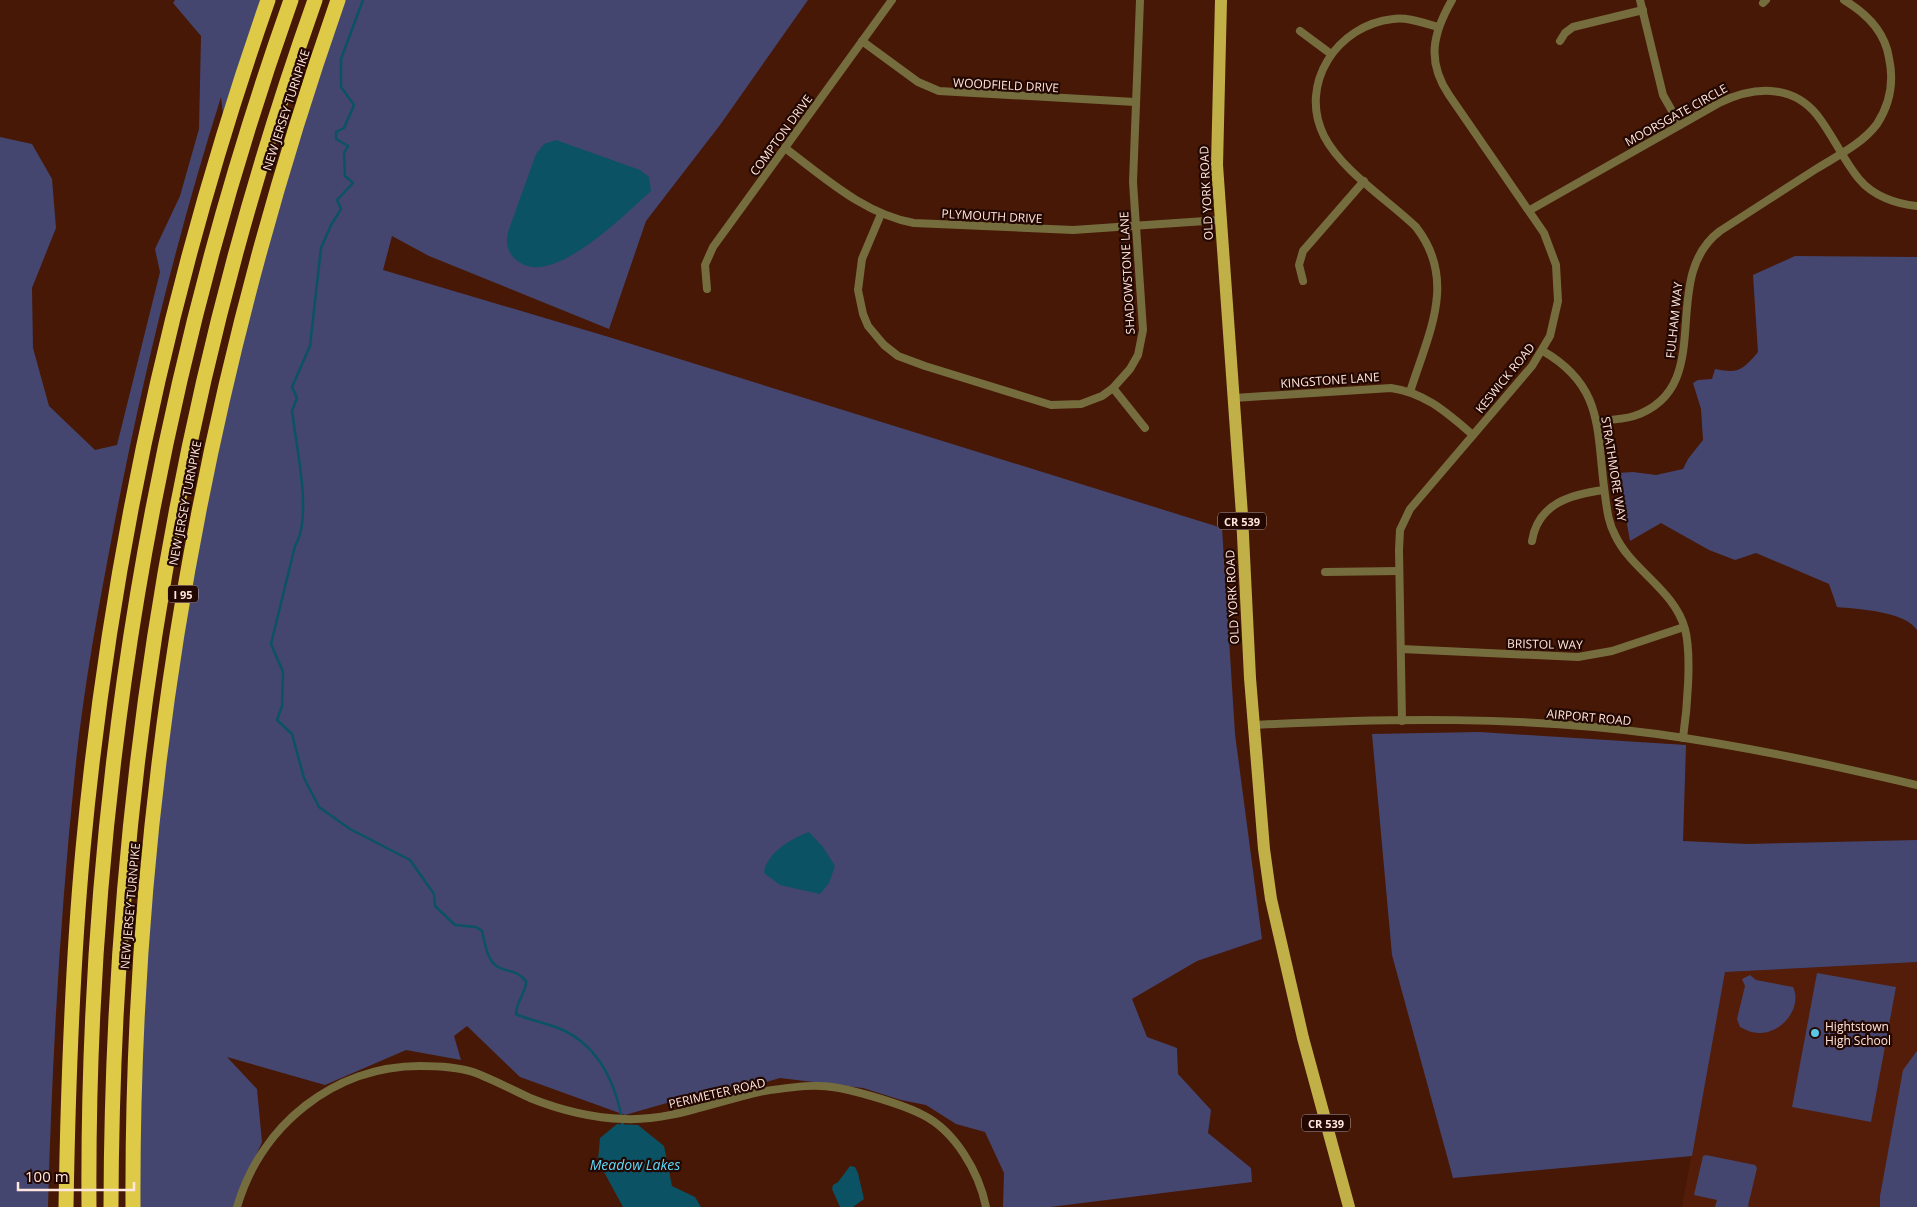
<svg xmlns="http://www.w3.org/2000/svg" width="1917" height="1207" font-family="'Open Sans',sans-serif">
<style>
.built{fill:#531d09}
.green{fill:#444670}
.water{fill:#0b5264}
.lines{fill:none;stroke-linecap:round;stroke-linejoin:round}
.stream{stroke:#0b5264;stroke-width:2.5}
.minor{stroke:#756d3e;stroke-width:8}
.primary{stroke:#c1b047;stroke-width:12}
.motorway{stroke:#dfca48;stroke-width:15}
.poi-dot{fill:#5bc7e7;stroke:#230802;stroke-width:2}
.labels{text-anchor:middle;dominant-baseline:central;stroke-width:4.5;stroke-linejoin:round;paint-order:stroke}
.shield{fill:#230802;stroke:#bda39c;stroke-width:1}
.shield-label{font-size:11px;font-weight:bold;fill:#ffe6de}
.street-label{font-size:12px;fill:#ffe6de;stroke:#230802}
.poi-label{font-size:12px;fill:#ffe6de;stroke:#230802;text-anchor:start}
.water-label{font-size:14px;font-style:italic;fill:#5fd8fb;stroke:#230802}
</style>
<rect width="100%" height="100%" fill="#471806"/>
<polygon class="built" points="1917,962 1917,1207 1682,1207 1725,972"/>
<g class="green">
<path d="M 175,0 L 271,0 L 226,140 L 221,97 C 176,239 141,384 113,531 C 98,610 83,691 75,772 C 60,917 52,1061 48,1207 L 0,1207 L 0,137 L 32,144 L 52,179 L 56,228 L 32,288 L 33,348 L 49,406 L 95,450 L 117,445 L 160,272 L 155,249 L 180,196 L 199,129 L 201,36 L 173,3 Z"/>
<polygon points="338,0 808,0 720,125 646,221 609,329 429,256 392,236 383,270 612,338 1222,528 1235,734 1262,939 1197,961 1132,999 1147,1037 1177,1048 1178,1074 1211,1110 1208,1133 1251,1168 1252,1182 1050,1207 1003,1207 1004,1173 985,1132 956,1124 926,1105 901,1100 863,1088 780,1078 753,1086 719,1088 625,1115 520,1077 467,1026 454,1036 461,1060 406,1050 325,1085 227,1057 257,1089 262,1142 233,1207 130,1207 140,883 160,706 194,502 224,363 281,156"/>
<path d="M 1795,256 L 1917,257 L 1917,630 C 1905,611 1858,609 1837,607 L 1829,584 L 1756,553 L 1735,560 L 1709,550 L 1661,523 L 1630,541 L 1618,473 L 1633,472 L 1656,475 L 1683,469 L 1688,459 L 1703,440 L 1701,409 L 1693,383 L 1698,380 L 1712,379 L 1715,369 C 1738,374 1743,370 1758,352 L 1753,275 Z"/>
<polygon points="1479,732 1686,745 1683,841 1747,844 1917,840 1917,962 1725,972 1692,1156 1453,1178 1392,955 1372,734"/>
<polygon points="1817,973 1896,987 1871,1122 1792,1107"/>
<path d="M 1750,975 L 1756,980 L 1793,987 C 1803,1008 1781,1034 1759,1033 C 1752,1033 1746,1030 1740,1027 L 1737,1019 L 1745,986 L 1742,979 Z"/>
<polygon points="1917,1051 1917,1207 1880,1207 1880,1196 1903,1070"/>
<polygon points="1706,1155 1755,1165 1757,1168 1748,1206 1750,1207 1715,1207 1717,1200 1694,1195 1703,1156"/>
</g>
<g class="water">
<path d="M 556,140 L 640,170 L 649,177 L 651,191 C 625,214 554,287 519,262 C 508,255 505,244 508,232 L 536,154 L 544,144 Z"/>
<path d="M 809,832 L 823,847 L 835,866 L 829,883 L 820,894 L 780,885 L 764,873 C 766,853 792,838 809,832 Z"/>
<polygon points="617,1124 638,1125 664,1146 672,1186 695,1197 701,1207 623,1207 598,1161 600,1138"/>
<polygon points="850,1166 855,1167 858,1173 864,1199 853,1207 840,1207 832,1189 833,1185 838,1182"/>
</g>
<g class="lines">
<path class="stream" d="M 363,0 L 341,59 L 341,87 L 354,105 L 344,128 L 336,132 L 336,139 L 348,146 L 344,153 L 345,176 L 353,183 L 337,200 L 341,209 L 331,225 L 321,248 L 310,346 L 292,387 L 297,398 L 292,411 C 296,446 313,517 295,546 L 271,644 L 283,672 L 282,706 L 277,720 L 292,734 L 304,778 L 319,807 L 350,829 L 410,860 L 434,894 L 435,906 L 455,925 L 476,927 L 482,931 C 485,943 487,961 498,967 C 511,974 514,968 526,981 C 526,994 516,1001 516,1014 C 531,1021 548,1023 563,1030 C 601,1048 618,1088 623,1127"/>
<g class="minor">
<polyline points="1640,0 1663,95 1680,125"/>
<polyline points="1763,3 1766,0"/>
<polyline points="1300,31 1331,54"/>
<polyline points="862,41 918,82 939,91 1135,102"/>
<polyline points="1560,41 1565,33 1573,27 1643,10"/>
<path d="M 785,148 C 825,178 864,214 914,223 L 1073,230 L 1220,220"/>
<path d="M 1530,210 L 1719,103 C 1752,87 1791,83 1817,115 C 1833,135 1843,160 1859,179 C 1873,196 1896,204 1917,206"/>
<polyline points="881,214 862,259 858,290 863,314 868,326 884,345 898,356 925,366 1051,405 1081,404 1102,396 1113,388 1130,369 1138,355 1143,330 1133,182 1140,0"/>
<polyline points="1303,281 1299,265 1303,251 1364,181"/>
<polyline points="707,289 705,265 713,247 892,0"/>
<path d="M 1543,351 C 1605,387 1596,431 1605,495 C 1607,509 1608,522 1615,535 C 1631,570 1674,589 1685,629 C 1692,655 1687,710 1683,738"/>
<polyline points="1113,388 1145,428"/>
<path d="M 1410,392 C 1428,334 1458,281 1416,227 C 1388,200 1342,171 1324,136 C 1298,84 1337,25 1393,19 C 1408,17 1423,23 1438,27"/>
<path d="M 1234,398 L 1391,388 C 1426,393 1447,413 1473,435"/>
<path d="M 1596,421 C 1608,420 1621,420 1634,416 C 1720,387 1656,279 1720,231 C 1752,210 1784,190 1816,169 C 1837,156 1862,144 1877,124 C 1890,104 1894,81 1889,58 C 1885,32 1866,13 1844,0"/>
<path d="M 1532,541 C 1538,503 1572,494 1604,490"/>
<polyline points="1325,572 1399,571"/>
<polyline points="1401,649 1578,657 1612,651 1684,627"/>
<path d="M 1402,721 L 1399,550 L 1400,530 L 1410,509 L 1532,366 L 1550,336 L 1558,301 L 1556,265 L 1544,233 L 1449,95 C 1426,61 1433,33 1452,0"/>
<path d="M 1254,725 C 1387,718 1524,716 1657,734 C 1745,746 1831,765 1917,785"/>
<path d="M 237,1207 C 261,1125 334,1066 420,1066 C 437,1066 457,1067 473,1072 C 492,1079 511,1089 530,1098 C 560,1110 592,1118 624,1119 C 671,1121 714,1102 759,1092 C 777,1089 801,1085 821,1086 C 843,1086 902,1104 923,1115 C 955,1131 979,1172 986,1207"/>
</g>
<polyline class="primary" points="1221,0 1217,165 1242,515 1250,678 1264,849 1271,899 1303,1038 1349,1207"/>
<g class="motorway">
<path d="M 66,1207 C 68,1087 72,968 83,849 C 110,560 172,274 268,0"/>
<path d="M 89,1207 C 86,797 154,386 291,0"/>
<path d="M 111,1207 C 112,795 177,388 315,0"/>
<path d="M 133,1207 C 131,795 202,389 338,0"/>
</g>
</g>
<circle class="poi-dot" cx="1815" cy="1033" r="5"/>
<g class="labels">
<g class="shield">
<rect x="1218" y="512.5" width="48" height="17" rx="4"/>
<rect x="168" y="585.5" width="30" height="17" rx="4"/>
<rect x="1302" y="1114.5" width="48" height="17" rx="4"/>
</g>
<g class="shield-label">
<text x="1242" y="521">CR 539</text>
<text x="183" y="594">I 95</text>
<text x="1326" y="1123">CR 539</text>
</g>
<g class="street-label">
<text transform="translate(1006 85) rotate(3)">WOODFIELD DRIVE</text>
<text transform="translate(286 110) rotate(-72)">NEW JERSEY TURNPIKE</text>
<text transform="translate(1676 115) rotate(-29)">MOORSGATE CIRCLE</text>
<text transform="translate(781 135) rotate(-54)">COMPTON DRIVE</text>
<text transform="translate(1206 193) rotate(-93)">OLD YORK ROAD</text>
<text transform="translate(992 216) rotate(3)">PLYMOUTH DRIVE</text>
<text transform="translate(1127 273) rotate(-93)">SHADOWSTONE LANE</text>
<text transform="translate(1674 320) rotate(-84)">FULHAM WAY</text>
<text transform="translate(1505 378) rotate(-51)">KESWICK ROAD</text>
<text transform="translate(1330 380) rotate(-4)">KINGSTONE LANE</text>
<text transform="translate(1614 469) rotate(81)">STRATHMORE WAY</text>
<text transform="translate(185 503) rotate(-79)">NEW JERSEY TURNPIKE</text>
<text transform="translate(1232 597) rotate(-93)">OLD YORK ROAD</text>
<text transform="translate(1545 644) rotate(1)">BRISTOL WAY</text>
<text transform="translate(1589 717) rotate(5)">AIRPORT ROAD</text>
<text transform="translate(130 906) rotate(-85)">NEW JERSEY TURNPIKE</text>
<text transform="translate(717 1093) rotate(-13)">PERIMETER ROAD</text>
</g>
<g class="poi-label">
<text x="1825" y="1026">Hightstown<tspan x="1825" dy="14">High School</tspan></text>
</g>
<g class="water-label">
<text x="635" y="1164">Meadow Lakes</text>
</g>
</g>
<path d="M18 1182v8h116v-8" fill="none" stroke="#ffe6de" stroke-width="2.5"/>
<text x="25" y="1182" font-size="15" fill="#ffe6de" stroke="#230802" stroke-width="4" paint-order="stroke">100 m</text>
</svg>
